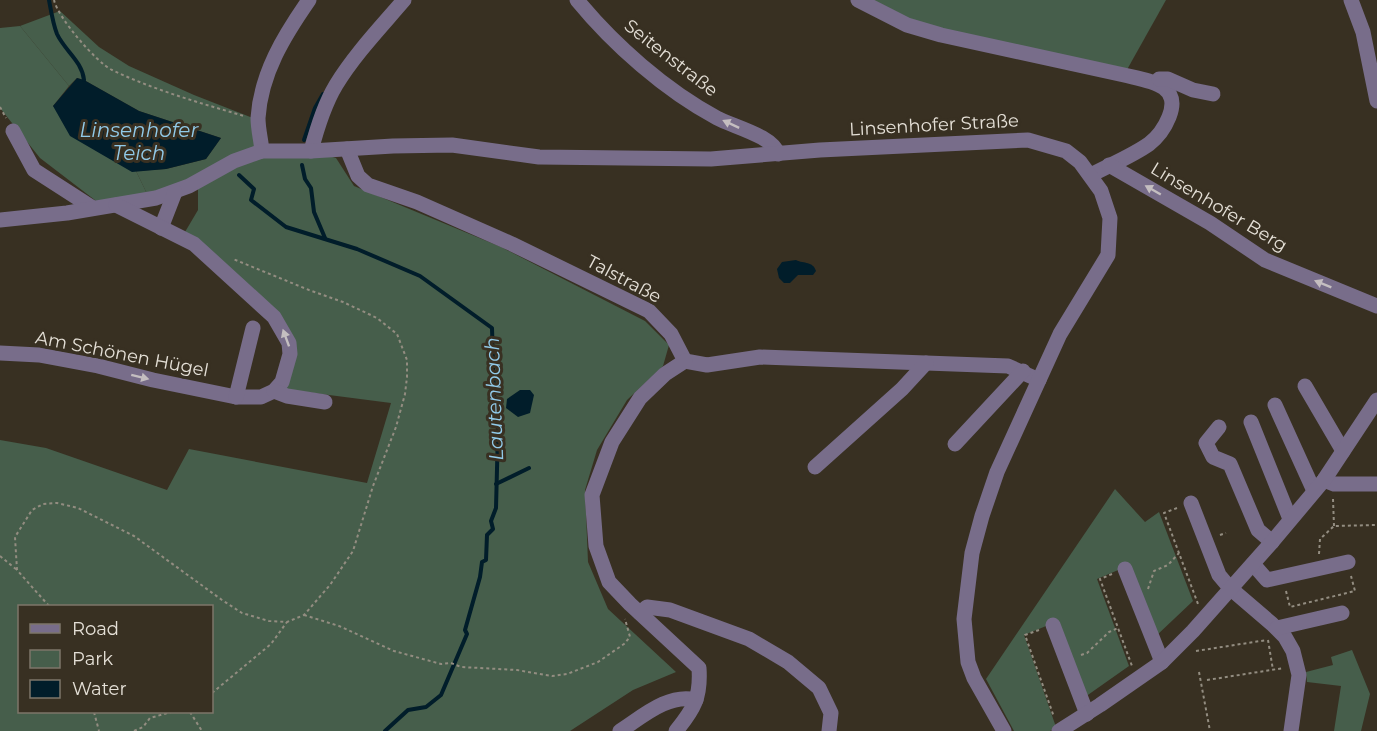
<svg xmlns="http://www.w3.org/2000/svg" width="1377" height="731" font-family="Montserrat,sans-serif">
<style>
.green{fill:#465e4b;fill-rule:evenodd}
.forest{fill:#47604d}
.water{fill:#011d2a}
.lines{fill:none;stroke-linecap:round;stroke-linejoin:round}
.stream{stroke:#011d2a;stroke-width:4}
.path{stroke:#938d81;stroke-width:2;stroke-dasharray:3 3;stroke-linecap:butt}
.minor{stroke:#786d8a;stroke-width:15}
.oneway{fill:#c4bec0}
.labels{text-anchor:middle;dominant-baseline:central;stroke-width:6;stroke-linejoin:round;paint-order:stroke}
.street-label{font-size:18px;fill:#e5e0d7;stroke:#383022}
.water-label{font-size:20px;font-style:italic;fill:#91cae9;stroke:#383022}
</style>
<rect width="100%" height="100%" fill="#383022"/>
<g class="green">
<polygon points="858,0 1166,0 1124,75 941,35"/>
<path d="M 60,11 L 99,47 L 129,66 L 194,95 L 258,120 L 263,151 L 311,151 L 336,158 L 354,186 L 501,247 L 645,321 L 669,345 L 663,366 L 627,400 L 597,450 L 585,490 L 588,562 L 608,609 L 676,672 L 633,690 L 570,731 L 0,731 L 0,440 L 46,448 L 167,490 L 189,449 L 367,483 L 391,403 L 275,388 L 286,354 L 278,331 L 185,232 L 198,210 L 198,182 L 150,200 L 136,171 L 166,169 L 206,159 L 221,138 L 139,111 L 84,80 L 77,78 L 69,86 L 20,26 ZM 20,606 L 212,606 L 212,712 L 20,712 Z"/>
<polygon points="1115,489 1145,522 1159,512 1193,601 1156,636 1130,565 1097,579 1129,666 1085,697 1056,622 1024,635 1056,727 1050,731 1014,731 986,679"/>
<polygon points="1352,650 1370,694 1361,731 1334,731 1341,686 1307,682 1306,672 1333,665 1331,657"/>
</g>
<polygon class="forest" points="20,26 69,86 53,106 136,171 150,200 104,207 40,158 0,108 0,28"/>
<g class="water">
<polygon points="77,78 84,80 139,111 221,138 206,159 166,169 132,172 70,136 53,106"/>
<path d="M 796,260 C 804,264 813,261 816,271 L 813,275 L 798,275 L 790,283 L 784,283 L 779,278 L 777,269 L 782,262 Z"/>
<polygon points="520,390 530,390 534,395 530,413 518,417 506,408 507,399"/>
</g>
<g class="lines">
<g class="stream">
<path d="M 49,0 C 51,11 53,24 57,34 C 65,51 82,61 84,80"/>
<polyline points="304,140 315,108 323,94"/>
<polyline points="302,165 305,179 311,188 314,212 325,238"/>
<polyline points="239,175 254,189 251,200 286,227 357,249 420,276 492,328 494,393 498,430 496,508 491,521 493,529 487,535 486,560 482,562 480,577 465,630 467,634 441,695 426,707 408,710 385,731"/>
<polyline points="496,484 529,468"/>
</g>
<g class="path">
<path d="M 54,0 C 58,18 96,62 112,70 C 154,90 200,103 244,116"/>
<polyline points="0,107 6,118"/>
<polyline points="1333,499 1334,526"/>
<polyline points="1177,508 1164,513 1198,604"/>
<polyline points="1220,535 1226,533"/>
<polyline points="1319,554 1320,539 1334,526 1377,525"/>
<polyline points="0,556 17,570"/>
<polyline points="1112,574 1100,579 1132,666"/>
<polyline points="1148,589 1154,571 1168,565 1179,553"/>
<polyline points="1286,591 1290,607 1355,591 1351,576"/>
<polyline points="49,606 17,570 15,537 32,510 43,504 57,503 78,508 134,536 222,600 242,613 269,621 287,622 304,615 330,585 353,551 373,486 396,427 405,394 407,377 407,360 397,334 377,318 343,302 309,290 233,259"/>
<polyline points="304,615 339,626 394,651 441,664 451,663 461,667 517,670 552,676 567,674 598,662 624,644 630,637 625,619"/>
<polyline points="1039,630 1025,635 1054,717"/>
<polyline points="1268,640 1273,670"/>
<polyline points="1196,651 1267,640"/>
<polyline points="1081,655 1087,653 1109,632 1118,628"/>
<polyline points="1199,672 1210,731"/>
<polyline points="1207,680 1284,668"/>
<polyline points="212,693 271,644 287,622"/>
<polyline points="94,712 99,731"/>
<polyline points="190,712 202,731"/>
<polyline points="134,731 143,727 150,718 171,712"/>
</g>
<g class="minor">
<path d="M 577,0 C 614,45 665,90 717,118 C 734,127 773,136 778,154"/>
<path d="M 858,0 L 907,25 L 941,35 L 1124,75 C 1149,81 1182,84 1169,117 C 1165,127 1158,137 1149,144 C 1132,156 1110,165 1091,175"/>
<polyline points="1351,0 1363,32 1377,101"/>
<polyline points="1159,79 1168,79 1193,90 1213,94"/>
<polyline points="13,131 34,170 93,208"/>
<polyline points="347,149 358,176 368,185 417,202 512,244 649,311 671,334 685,361 707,365 760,357 1008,366 1039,380"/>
<path d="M 262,151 C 261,140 258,129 258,118 C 261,73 284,36 309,0"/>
<path d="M 311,151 C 317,128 324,105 336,85 C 355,54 381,27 404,0"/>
<polyline points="1109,165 1210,223 1265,260 1377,306"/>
<polyline points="0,220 67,213 156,198 189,186 234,161 262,151 311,151 393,146 452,145 539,157 711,159 820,150 1028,140 1066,151 1080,162 1101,191 1110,218 1108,255 1060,334 997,472 982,516 972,553 964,619 968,662 974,678 1004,731"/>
<polyline points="161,228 175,192"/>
<polyline points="0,353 39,355 98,366 153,380 236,397 261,397 274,391 282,382 290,354 289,343 274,317 194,244 116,205"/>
<polyline points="1305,386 1343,451"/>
<polyline points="274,391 287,396 325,402"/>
<polyline points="236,397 253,328"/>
<polyline points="1275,405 1314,491"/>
<polyline points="1251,422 1290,519"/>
<polyline points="1219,427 1206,443 1213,457 1230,464 1258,530 1272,542"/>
<polyline points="955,444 1023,371"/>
<polyline points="815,467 902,389 926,363"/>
<polyline points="1324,480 1334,484 1377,484"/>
<polyline points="1191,503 1219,575 1230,588 1272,624 1285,637 1293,651 1299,675 1291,731"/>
<polyline points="1253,564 1267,580 1348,562"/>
<polyline points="1125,569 1162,662"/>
<polyline points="640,613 647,607 670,610 749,639 788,662 819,688 831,713 829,731"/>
<polyline points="1053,625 1087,714"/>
<polyline points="1277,628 1342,613"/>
<path d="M 620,731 C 642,717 668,693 696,700"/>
<path d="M 676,731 C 694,709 701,697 699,668 L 630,604 L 609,582 L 596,546 L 592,495 L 612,442 L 640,398 L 665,374 L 685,361"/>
<polyline points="1059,731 1100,705 1162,662 1193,631 1272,542 1324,480 1377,400"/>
</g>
</g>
<defs><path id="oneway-solid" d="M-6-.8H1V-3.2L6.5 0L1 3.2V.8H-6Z" transform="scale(1.5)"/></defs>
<g class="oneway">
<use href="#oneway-solid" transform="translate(731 124) rotate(-155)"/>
<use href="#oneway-solid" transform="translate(1153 190) rotate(-150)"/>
<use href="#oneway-solid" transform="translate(1323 284) rotate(-158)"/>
<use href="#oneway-solid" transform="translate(286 338) rotate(-110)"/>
<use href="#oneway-solid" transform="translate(140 377) rotate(14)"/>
</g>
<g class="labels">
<g class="street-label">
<text transform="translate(671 58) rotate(38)">Seitenstraße</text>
<text transform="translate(934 125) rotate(-3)">Linsenhofer Straße</text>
<text transform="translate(1219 207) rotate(31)">Linsenhofer Berg</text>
<text transform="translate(624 279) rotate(28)">Talstraße</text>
<text transform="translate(122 354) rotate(11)">Am Schönen Hügel</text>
</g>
<g class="water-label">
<text x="139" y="130">Linsenhofer<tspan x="139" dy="23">Teich</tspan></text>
<text transform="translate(494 399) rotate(-92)">Lautenbach</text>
</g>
</g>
<rect x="18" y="605" width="195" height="108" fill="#383022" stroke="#7d766a" stroke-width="1.5"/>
<rect x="30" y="624" width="30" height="9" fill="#786d8a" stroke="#7d766a" stroke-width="1.5"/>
<text x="72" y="635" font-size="18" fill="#e5e0d7">Road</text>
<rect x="30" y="650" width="30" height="18" fill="#465e4b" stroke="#7d766a" stroke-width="1.5"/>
<text x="72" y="665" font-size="18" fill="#e5e0d7">Park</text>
<rect x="30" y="680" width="30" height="18" fill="#011d2a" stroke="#7d766a" stroke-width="1.5"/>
<text x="72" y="695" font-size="18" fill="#e5e0d7">Water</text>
</svg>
